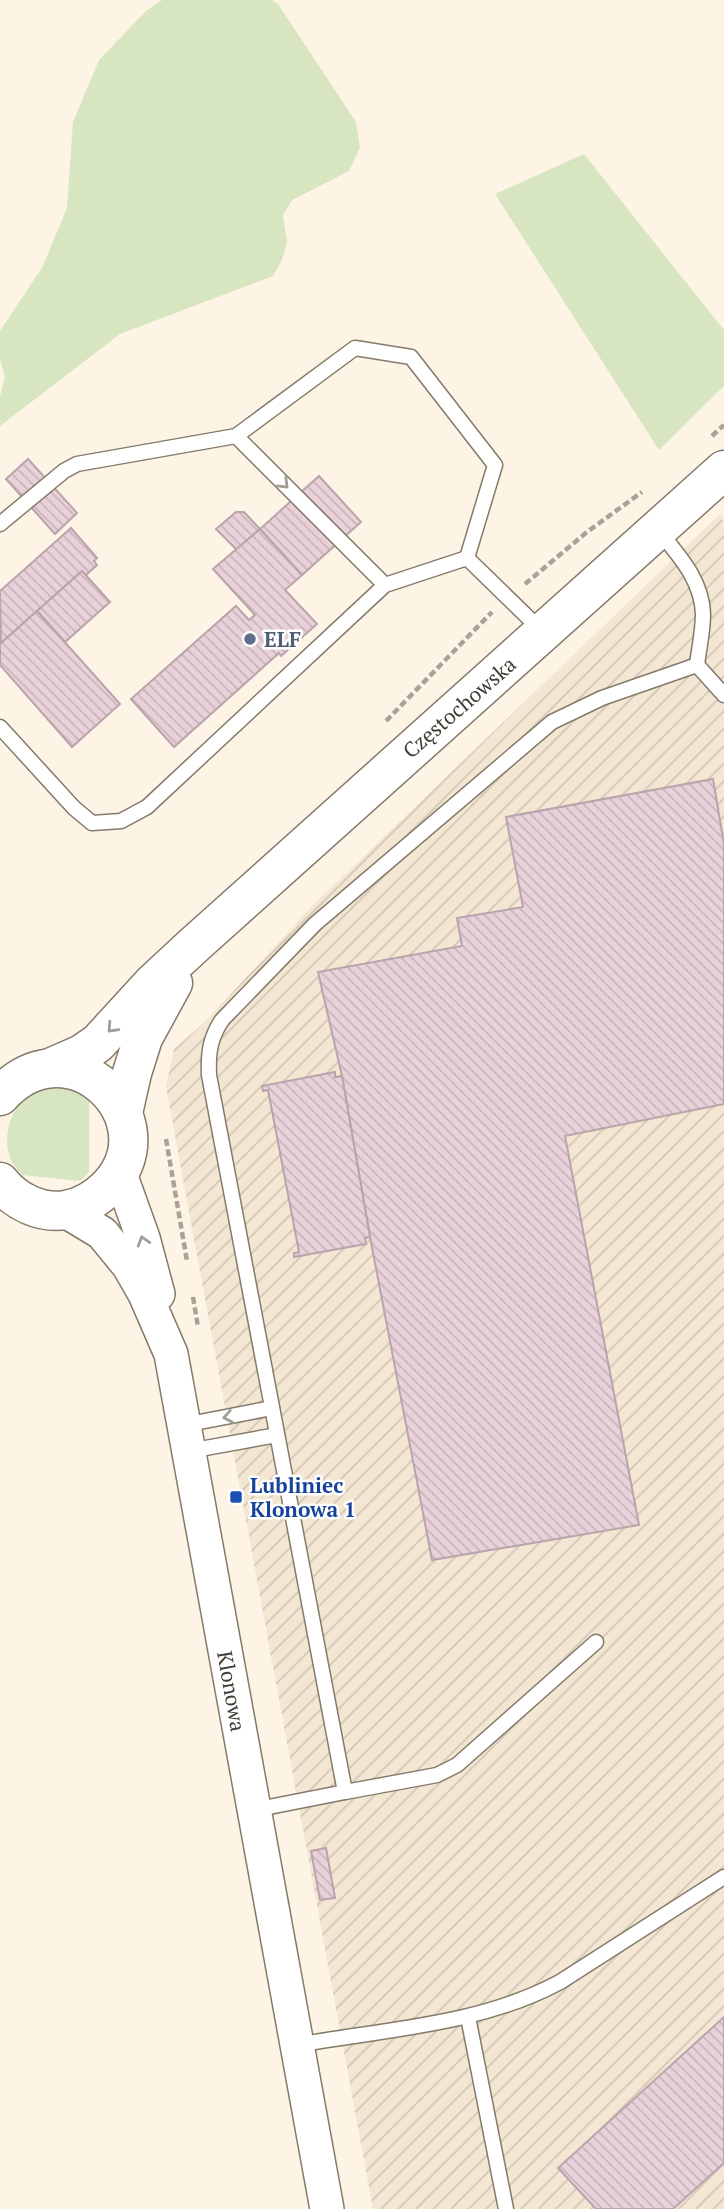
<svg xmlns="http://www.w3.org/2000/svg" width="724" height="2209" font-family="'PT Serif',serif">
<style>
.industrial{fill:url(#industrial-furrows)}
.grass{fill:#d8e5c1}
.building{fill:url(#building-back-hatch);stroke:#baa4ac;stroke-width:2}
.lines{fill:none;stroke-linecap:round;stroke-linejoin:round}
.service-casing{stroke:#857a69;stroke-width:17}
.tertiary-casing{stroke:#857a69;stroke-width:36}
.secondary-casing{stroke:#857a69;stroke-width:41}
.path{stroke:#aaa296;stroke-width:4.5;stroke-dasharray:7 3.5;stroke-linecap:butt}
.service{stroke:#fff;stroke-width:14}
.tertiary{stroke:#fff;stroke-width:33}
.secondary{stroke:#fff;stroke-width:38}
.oneway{stroke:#a09e9a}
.service-dot{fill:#5c6f8a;stroke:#fff;stroke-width:2.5}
.transit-dot{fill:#1a4fb4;stroke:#fff;stroke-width:2.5}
.labels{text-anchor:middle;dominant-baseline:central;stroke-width:5;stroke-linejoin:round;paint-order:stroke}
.service-label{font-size:21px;font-weight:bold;fill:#4e5e75;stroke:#fff;text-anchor:start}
.street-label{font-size:21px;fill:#413c34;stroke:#fff}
.transit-label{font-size:21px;font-weight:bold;fill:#164399;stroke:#fff;text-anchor:start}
</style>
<defs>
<pattern id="industrial-furrows" width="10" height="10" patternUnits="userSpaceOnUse" patternTransform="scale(1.75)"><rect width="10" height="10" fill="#f3e6d3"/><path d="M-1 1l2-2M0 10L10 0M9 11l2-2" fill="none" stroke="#d2c6b6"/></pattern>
<pattern id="building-back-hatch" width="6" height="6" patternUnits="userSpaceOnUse" patternTransform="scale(1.75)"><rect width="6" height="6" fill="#e9d1da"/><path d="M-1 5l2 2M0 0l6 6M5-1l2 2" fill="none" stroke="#c9b4bc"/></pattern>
</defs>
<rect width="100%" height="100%" fill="#fef4e5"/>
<polygon class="industrial" points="721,513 724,524 724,2209 373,2209 166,1087 174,1049 207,1020 313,905"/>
<g class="grass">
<polygon points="162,0 272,0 278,4 356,122 360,148 349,171 292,200 283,215 287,242 282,260 273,276 120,334 0,426 0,396 5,377 0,359 0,331 43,266 67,208 73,122 99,60 146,11"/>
<polygon points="584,154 724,330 724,386 659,450 495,194"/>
<path d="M 56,1087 L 74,1091 L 89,1101 L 89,1172 L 80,1181 L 22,1175 C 19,1171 14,1166 12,1162 C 0,1138 11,1103 35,1092 C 41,1089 50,1088 56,1087 Z"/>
</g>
<g class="building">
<polygon points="28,459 77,513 55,534 6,479"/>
<polygon points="319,476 361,522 302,575 260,529"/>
<polygon points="236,512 244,512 260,529 237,550 216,529"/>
<polygon points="71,528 97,558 94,561 97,565 86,575 82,571 1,643 0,591"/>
<polygon points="260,529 302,575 285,590 317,624 281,656 279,653 174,747 131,699 236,606 249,620 255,615 213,569"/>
<polygon points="82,571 110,602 65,642 37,611"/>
<polygon points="37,611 120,704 72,747 0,665 0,644"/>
<polygon points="713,779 724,844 724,1104 565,1136 639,1525 432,1560 370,1237 342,1076 318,972 462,946 457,918 523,907 506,817"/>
<polygon points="335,1072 335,1077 342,1076 370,1237 365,1238 366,1244 294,1257 294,1253 299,1252 268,1090 263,1091 262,1086"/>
<polygon points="326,1848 335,1898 320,1900 311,1851"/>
<polygon points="724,2017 724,2163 673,2209 596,2209 558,2168"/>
</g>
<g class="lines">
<g class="service-casing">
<g id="service">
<polyline points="236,436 385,585"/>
<polyline points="0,524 64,471 77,464 236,436 355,348 411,357 495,465 467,558 543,632"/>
<polyline points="697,665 724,695"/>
<polyline points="0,727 74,808 92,823 121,821 147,807 385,585 467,558"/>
<polyline points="184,1425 272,1408"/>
<polyline points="189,1451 277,1435"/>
<polyline points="345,1792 437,1775 457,1765 596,1642"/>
<path d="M 254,1810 L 345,1792 L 209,1075 C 208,1053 210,1038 222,1020 L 315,924 L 552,722 L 602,698 L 697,665 C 699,648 703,631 703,614 C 702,580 679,556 659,531"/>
<polyline points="468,2017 506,2209"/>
<path d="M 297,2045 C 386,2029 480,2025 560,1982 L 724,1877"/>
</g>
</g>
<g class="tertiary-casing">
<g id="tertiary">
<polyline points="119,1171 143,1238 158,1294"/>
<polyline points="64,1210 102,1233 129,1266 145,1294 171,1354 327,2209"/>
</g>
</g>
<g class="secondary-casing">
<g id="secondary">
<polyline points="50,1068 82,1054 98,1043 152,984 194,945 724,470"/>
<path d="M 0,1096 C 70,1018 172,1121 108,1187 C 96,1199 83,1207 66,1210 C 41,1214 16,1202 0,1182"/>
<polyline points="123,1113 132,1073 143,1038 173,983"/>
</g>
</g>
<g class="path">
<polyline points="712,436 724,425"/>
<polyline points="525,584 587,532 642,492"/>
<polyline points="386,721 492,612"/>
<polyline points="166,1139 187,1261"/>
<polyline points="193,1297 198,1327"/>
</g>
<use href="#service" class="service"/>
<use href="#tertiary" class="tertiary"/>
<use href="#secondary" class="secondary"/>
</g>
<defs><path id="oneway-chevron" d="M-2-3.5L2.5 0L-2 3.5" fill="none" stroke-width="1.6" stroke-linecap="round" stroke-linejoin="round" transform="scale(1.75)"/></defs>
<g class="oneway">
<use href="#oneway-chevron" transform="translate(284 484) rotate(45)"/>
<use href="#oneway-chevron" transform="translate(112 1028) rotate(133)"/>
<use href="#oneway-chevron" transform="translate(143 1241) rotate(-107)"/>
<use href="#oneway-chevron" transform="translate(228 1417) rotate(169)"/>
</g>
<circle class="service-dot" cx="250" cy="639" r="7"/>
<rect class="transit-dot" x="229" y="1490" width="14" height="14" rx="3.5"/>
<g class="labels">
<g class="service-label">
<text x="264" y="639">ELF</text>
</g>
<g class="street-label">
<text transform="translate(459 707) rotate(-41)">Częstochowska</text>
<text transform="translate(232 1691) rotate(80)">Klonowa</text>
</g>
<g class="transit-label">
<text x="250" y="1485">Lubliniec<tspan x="250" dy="24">Klonowa 1</tspan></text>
</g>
</g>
</svg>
